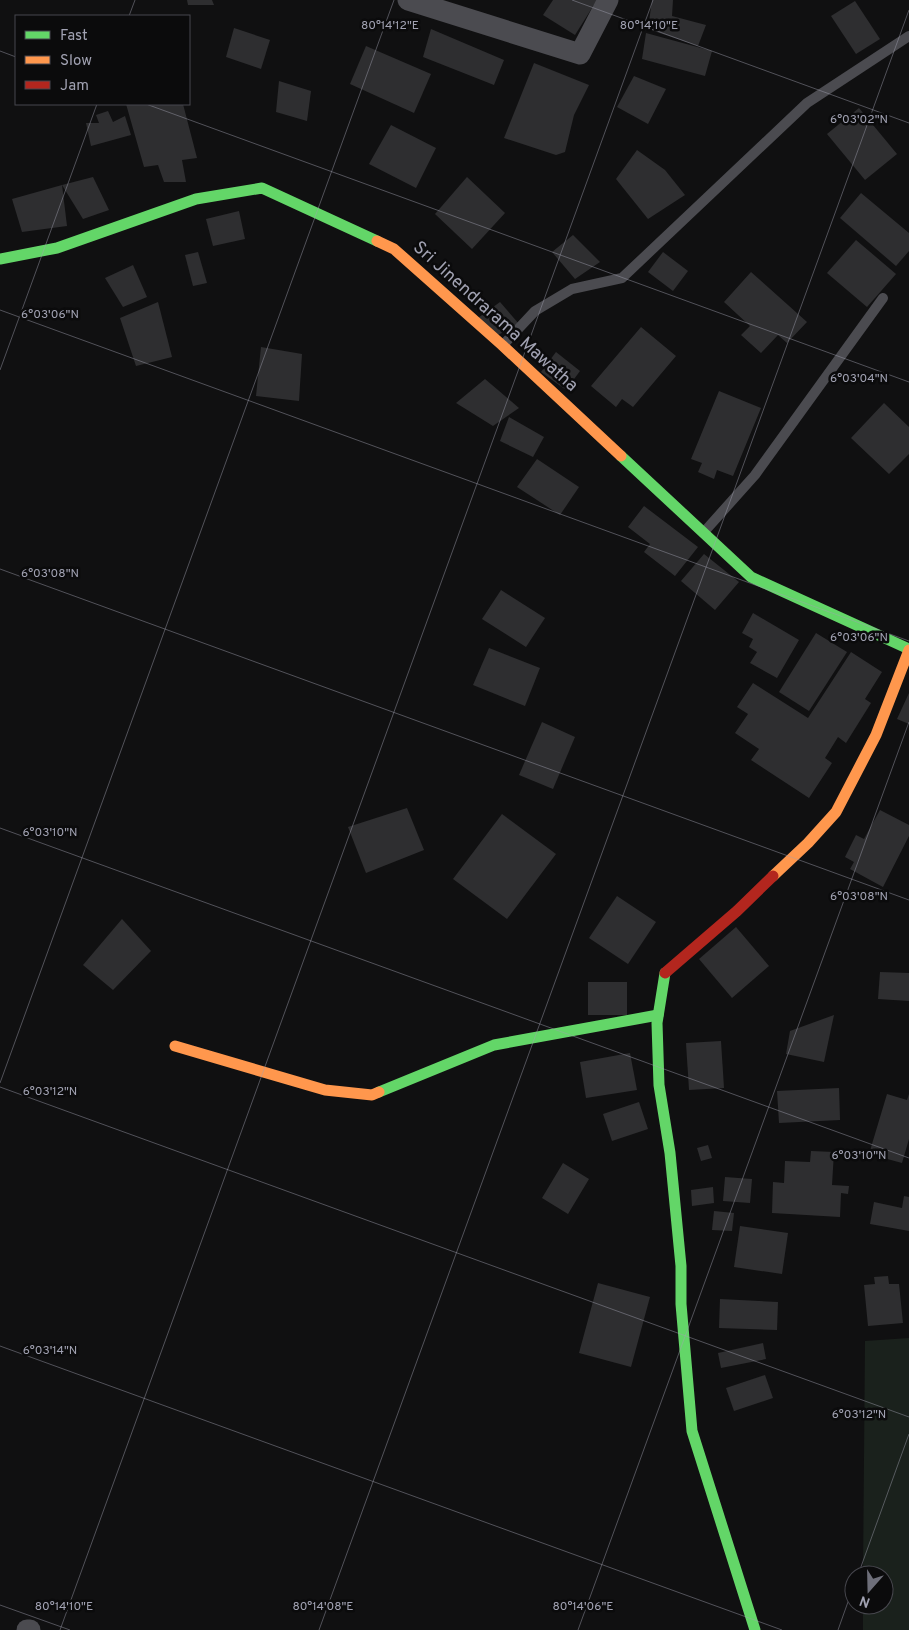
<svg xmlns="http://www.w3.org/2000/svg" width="909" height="1630" font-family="Overpass,sans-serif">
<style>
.green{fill:#1a211c}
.building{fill:#2e2e30}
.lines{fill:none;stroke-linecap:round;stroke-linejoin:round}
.lane{stroke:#4b4b50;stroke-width:10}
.street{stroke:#4b4b50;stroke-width:21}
.fast{stroke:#63d668;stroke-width:11}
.slow{stroke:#ff974d;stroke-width:11}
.jam{stroke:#b3261e;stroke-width:11}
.ticks{fill:none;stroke:#a1a2b2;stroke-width:1;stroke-opacity:0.45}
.labels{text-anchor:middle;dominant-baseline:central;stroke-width:5;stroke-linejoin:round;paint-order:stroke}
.street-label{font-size:18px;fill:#a1a2b2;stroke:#0b0b0c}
.ticks-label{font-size:12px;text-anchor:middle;fill:#a1a2b2;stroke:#0b0b0c;stroke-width:5;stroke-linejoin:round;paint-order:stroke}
</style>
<rect width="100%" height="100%" fill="#101011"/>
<polygon class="green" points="909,1338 909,1630 863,1630 863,1605 884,1605 884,1575 863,1575 865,1341"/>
<g class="building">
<polygon points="187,0 212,0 214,5 188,5"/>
<polygon points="553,0 597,0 575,35 543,15"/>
<polygon points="652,0 673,0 672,16 706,25 698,46 648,29"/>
<polygon points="855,1 880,39 856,54 831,16"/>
<polygon points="234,28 270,40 261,69 226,57"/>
<polygon points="431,29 504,60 494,85 423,57"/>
<polygon points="646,33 712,51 705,76 642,59"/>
<polygon points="366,46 431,74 414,113 350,84"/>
<polygon points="534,63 589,85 574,115 565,152 556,155 504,138"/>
<polygon points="634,76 666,89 648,124 617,107"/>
<polygon points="279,81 311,91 307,121 276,112"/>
<polygon points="126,104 183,104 197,158 182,160 186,182 164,182 158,165 144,167"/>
<polygon points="859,108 897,154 865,180 827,134"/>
<polygon points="108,111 113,122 125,116 131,135 91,146 86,123 99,123 96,115"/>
<polygon points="391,125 436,148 416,188 369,164"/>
<polygon points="637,150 665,170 685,195 648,219 616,179"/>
<polygon points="93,177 109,210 83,219 62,185"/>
<polygon points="467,177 505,213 472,249 435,214"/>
<polygon points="62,185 67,226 22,232 12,199"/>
<polygon points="861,193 909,233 909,251 896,266 840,218"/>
<polygon points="239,211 245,239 213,246 206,219"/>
<polygon points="573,235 600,262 575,279 552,252"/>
<polygon points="856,240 896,274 867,307 827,273"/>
<polygon points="198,252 207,283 193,286 185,255"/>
<polygon points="663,252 688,271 673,291 648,272"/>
<polygon points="133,265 147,297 123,307 105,278"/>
<polygon points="751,272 807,322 787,343 778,335 761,353 741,335 750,326 724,302"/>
<polygon points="158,302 172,357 136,366 120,318"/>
<polygon points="500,302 519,324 498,335 478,318"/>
<polygon points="641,327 676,356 633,407 622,399 616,407 591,386"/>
<polygon points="261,347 302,354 299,401 256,396"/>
<polygon points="556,352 580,371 566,390 541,372"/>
<polygon points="485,379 519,408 493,426 456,403"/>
<polygon points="719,391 761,408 733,476 717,470 714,479 698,472 702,463 691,459"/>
<polygon points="884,403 909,427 909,454 889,474 851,438"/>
<polygon points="509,417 544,437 533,457 500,441"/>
<polygon points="537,459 579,487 560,515 517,487"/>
<polygon points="644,506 698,547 675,576 644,552 650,544 628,527"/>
<polygon points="704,554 739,582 715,610 681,581"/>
<polygon points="501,590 545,618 526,647 482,619"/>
<polygon points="753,613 799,640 777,678 750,663 757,652 749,647 753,639 742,633"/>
<polygon points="816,633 847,652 809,711 779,692"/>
<polygon points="489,648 540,668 525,706 473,685"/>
<polygon points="851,652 882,672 865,699 871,703 846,743 838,737 825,758 832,763 809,798 751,760 759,749 735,733 748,714 737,707 753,683 808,718"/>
<polygon points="909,693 909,724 897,719"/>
<polygon points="542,722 575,737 553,789 519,775"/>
<polygon points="407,808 424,850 366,873 348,827"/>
<polygon points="880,810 909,825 909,836 883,887 850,869 854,862 845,857 856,835 864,839"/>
<polygon points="502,814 556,854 507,919 453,879"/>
<polygon points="617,896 656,922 628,964 589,938"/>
<polygon points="122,919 151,951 113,990 83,965"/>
<polygon points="736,927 769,966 732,998 699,959"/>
<polygon points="880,972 909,973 909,1001 878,999"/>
<rect x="588" y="982" width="39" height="33"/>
<polygon points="834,1015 824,1062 786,1054 790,1031"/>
<polygon points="721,1041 724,1088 689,1090 686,1043"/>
<polygon points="630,1053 637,1090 586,1098 580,1062"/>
<polygon points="839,1088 840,1120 779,1123 777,1091"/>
<polygon points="887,1094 907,1100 909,1094 909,1139 902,1163 869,1154"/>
<polygon points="639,1102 648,1129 612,1141 603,1114"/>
<polygon points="708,1145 712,1158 701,1161 697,1148"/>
<polygon points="811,1151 834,1152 832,1185 849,1186 848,1194 841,1193 840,1217 772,1213 773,1182 784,1183 785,1161 810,1162"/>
<polygon points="563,1163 589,1179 568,1214 542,1198"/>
<polygon points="725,1177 752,1179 750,1203 723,1201"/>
<polygon points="713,1187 714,1203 692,1206 691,1190"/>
<polygon points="904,1196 909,1197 909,1231 870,1224 874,1202 902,1208"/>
<polygon points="714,1211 734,1213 732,1231 712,1230"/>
<polygon points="740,1226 788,1233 782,1274 734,1267"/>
<polygon points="888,1276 889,1284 899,1284 903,1323 868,1326 864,1285 875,1284 874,1277"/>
<polygon points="598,1283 650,1297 631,1367 579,1353"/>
<polygon points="720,1299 778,1302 777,1330 719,1328"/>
<polygon points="763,1343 766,1359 721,1368 718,1353"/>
<polygon points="765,1375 773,1398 734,1411 726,1388"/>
</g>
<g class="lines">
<g class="lane">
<polyline points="504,344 535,311 572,289 622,278 807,103 909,36"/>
<polyline points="704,532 755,475 883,298"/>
</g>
<g class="street">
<polyline points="408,0 580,54 608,0"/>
<polyline points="27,1630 30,1630"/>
</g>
<g class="fast">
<polyline points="0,259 57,248 196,199 262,188 377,241"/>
<polyline points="621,456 751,577 909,649"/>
<polyline points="665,973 657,1023 659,1085 670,1153 681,1266 681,1304 692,1431 755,1630"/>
<polyline points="379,1092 494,1045 658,1015"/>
</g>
<g class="slow">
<polyline points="377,241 394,249 502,345 621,456"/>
<polyline points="773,876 808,843 836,812 876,735 909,650"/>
<polyline points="175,1046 325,1090 372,1095 379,1092"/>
</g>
<polyline class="jam" points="665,973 737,911 773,876"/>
</g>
<path class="ticks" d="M 572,0 L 909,123M 129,16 L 135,0M 0,51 L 16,57M 146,104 L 909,382M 0,310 L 909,641M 0,370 L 97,104M 0,569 L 909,900M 0,828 L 909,1158M 0,1083 L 394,0M 0,1087 L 909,1417M 0,1346 L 782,1630M 858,1575 L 909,1434M 0,1605 L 70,1630M 60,1630 L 653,0M 319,1630 L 909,10M 578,1630 L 909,722M 838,1630 L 854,1585"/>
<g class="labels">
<g class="street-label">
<text transform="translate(495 317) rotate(42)">Sri Jinendrarama Mawatha</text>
</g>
</g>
<g class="ticks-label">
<text x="390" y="29">80°14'12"E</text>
<text x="649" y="29">80°14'10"E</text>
<text x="859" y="123">6°03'02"N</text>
<text x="50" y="318">6°03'06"N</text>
<text x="859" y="382">6°03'04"N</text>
<text x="50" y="577">6°03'08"N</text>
<text x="859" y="641">6°03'06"N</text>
<text x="50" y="836">6°03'10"N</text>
<text x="859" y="900">6°03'08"N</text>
<text x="50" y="1095">6°03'12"N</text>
<text x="859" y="1159">6°03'10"N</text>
<text x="50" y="1354">6°03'14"N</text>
<text x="859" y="1418">6°03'12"N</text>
<text x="64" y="1610">80°14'10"E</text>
<text x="323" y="1610">80°14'08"E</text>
<text x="583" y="1610">80°14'06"E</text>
</g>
<rect x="15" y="15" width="175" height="90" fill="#0b0b0c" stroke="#47474e"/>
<rect x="25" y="31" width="25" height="8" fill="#63d668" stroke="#47474e"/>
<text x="60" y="40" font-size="15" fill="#a1a2b2">Fast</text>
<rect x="25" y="56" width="25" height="8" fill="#ff974d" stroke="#47474e"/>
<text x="60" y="65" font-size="15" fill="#a1a2b2">Slow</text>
<rect x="25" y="81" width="25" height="8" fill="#b3261e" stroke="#47474e"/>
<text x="60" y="90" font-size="15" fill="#a1a2b2">Jam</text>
<g transform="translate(869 1590) rotate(200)"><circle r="24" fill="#0b0b0c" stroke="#47474e"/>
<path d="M0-4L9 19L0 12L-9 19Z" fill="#6e6f7a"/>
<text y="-8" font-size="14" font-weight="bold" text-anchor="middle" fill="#a1a2b2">N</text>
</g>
</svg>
